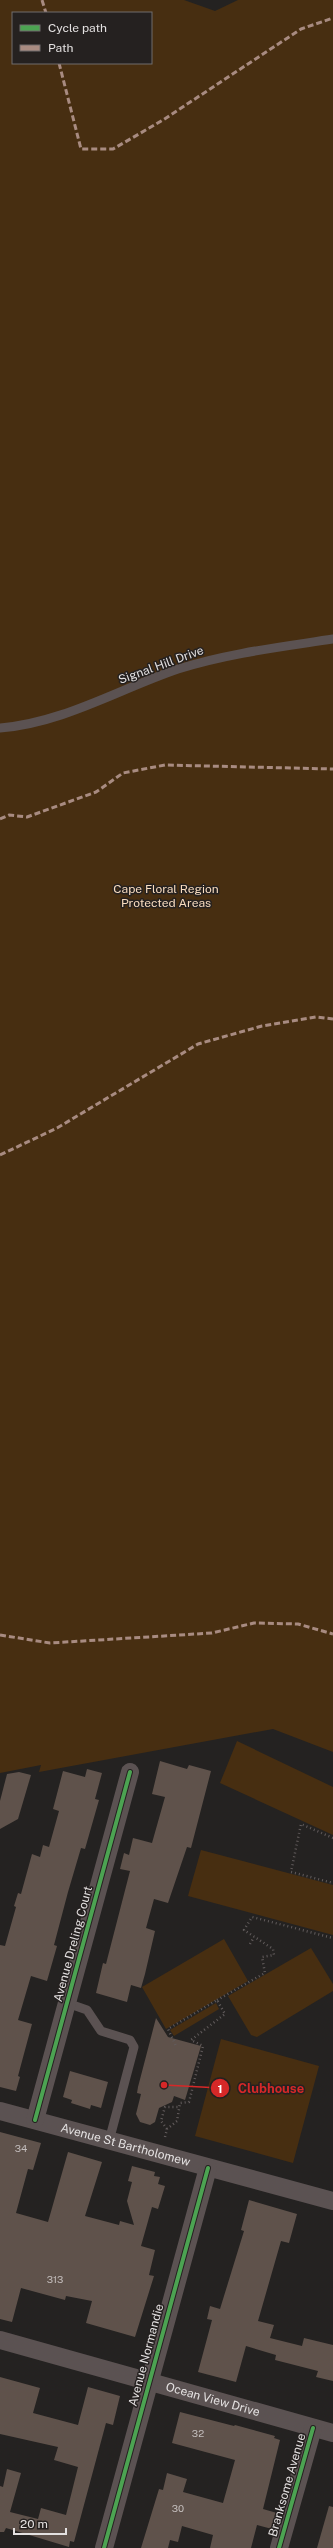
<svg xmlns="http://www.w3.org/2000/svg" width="333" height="2548" font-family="'Public Sans',sans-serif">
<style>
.green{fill:#472e11;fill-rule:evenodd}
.building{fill:#5f524b}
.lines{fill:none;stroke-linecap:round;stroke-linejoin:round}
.path{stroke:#625c5c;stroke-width:2.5;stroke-dasharray:1 3;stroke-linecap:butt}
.service{stroke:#5b5252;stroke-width:9}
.minor{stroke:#5b5252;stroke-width:18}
.quiet{stroke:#a88b81;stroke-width:3;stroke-dasharray:6 3;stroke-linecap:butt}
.cycleway-casing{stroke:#252120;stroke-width:6}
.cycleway{stroke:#4ca352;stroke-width:4}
.labels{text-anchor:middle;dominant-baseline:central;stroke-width:3;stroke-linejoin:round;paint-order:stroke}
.number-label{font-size:10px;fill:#c2bcbb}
.street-label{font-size:12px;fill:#e3e0e0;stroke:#252120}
.park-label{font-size:12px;fill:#f9dcbf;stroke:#252120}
.leader{fill:none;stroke:#d62828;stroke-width:1.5}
.callout-dot{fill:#d62828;stroke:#252120;stroke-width:1.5}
.mark-label{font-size:12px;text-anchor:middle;font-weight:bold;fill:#fff}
.callout-label{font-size:13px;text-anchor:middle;font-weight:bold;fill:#d62828;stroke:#252120;stroke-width:3;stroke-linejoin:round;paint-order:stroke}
</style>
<rect width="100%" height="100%" fill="#242221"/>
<g class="green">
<path d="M 0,0 L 184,0 L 215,11 L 238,0 L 333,0 L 333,1752 L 273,1729 L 39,1772 L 41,1765 L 0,1773 ZM 13,13 L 151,13 L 151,63 L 13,63 Z"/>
<polygon points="237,1741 333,1787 333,1835 220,1783"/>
<polygon points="201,1850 333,1885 333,1935 188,1896"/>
<polygon points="224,1939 248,1981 166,2029 142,1987"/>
<polygon points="311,1948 333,1984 333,1991 257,2037 251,2035 228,1996"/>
<polygon points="216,2003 219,2009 174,2036 170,2030"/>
<polygon points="221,2039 319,2066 293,2163 195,2136"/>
</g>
<g class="building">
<polygon points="160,1761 187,1769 189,1765 211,1771 191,1848 187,1847 168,1903 154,1899 146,1928 155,1931 145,1974 141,1988 131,1985 127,2002 96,1993 103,1963 106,1964 107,1960 130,1871 120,1869 124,1853 129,1855 133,1838 152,1843 165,1797 152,1794"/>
<polygon points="87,1769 102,1773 95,1799 99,1800 85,1849 81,1848 68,1892 54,1945 57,1946 47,1981 31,1976 18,2020 32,2024 18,2076 20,2077 16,2091 0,2087 0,1945 5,1946 16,1907 14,1906 18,1893 21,1894 32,1854 40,1857 43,1845 49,1847 59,1811 53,1809 63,1771 85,1777"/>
<polygon points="19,1772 31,1775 18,1819 0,1829 0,1801 7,1774"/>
<polygon points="156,2018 168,2037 201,2046 185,2100 174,2096 172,2102 159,2108 155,2122 150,2125 140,2122 136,2114 141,2094 137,2093 138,2087"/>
<polygon points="70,2071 108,2082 101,2108 91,2105 90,2109 71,2103 72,2100 63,2097"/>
<polygon points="0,2132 41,2143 33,2170 28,2169 16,2213 48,2222 68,2152 102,2162 85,2216 119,2225 120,2221 134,2225 127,2201 132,2182 128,2181 132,2166 155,2172 154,2176 160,2177 158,2184 165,2186 158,2209 152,2207 141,2246 155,2250 149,2275 154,2276 135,2337 86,2323 92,2301 66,2296 65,2300 21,2288 12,2322 0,2319"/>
<polygon points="249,2200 297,2214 289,2243 281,2241 258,2321 274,2325 270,2338 302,2346 304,2338 333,2345 333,2381 316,2377 318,2371 275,2360 276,2355 246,2346 236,2382 198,2372 212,2320 207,2319 210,2306 220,2309 244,2231 241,2230"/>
<polygon points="0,2377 40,2388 33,2413 78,2425 88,2387 120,2396 113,2425 106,2423 74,2542 70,2541 69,2547 6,2528 4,2532 0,2532 0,2486 3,2487 7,2469 21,2473 10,2512 38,2519 41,2508 66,2515 78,2467 54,2460 58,2447 0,2434"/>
<polygon points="180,2412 234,2426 235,2425 275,2436 274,2438 280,2440 263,2509 277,2513 272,2529 257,2525 251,2548 210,2548 213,2535 182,2526 178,2542 170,2540 168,2548 141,2548 159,2489 163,2490 167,2473 187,2479 183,2492 223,2503 235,2460 172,2443"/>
<polygon points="329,2506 333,2507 333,2548 317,2548"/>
</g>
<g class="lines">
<g class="path">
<polyline points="333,1838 301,1824 291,1872 333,1883"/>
<polyline points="250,1944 254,1937"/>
<polyline points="217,2000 265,1973 262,1957 274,1955 273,1949 244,1930 252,1917 333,1938"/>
<polyline points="167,2129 161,2121 165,2107 179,2107"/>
<polyline points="165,2137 167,2129 177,2121 180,2103 189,2102 203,2046 191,2040 225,2014 217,2000 168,2029 176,2046"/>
</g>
<g class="service">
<path d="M 0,728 C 63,723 119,689 178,669 C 229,653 281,647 333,639"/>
<polyline points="67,2003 87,2010 101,2031 130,2040 134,2047 109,2141"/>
</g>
<g class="minor">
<path id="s1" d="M 0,2111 L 333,2201"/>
<polyline points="35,2120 130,1772"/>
<path id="s2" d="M 0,2340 L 333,2433"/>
<polyline points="104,2548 208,2168"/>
<polyline points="279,2548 313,2428"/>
</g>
<g class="quiet">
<polyline points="42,0 46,13"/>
<polyline points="59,63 81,149 113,149 163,120 301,29 333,18"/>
<polyline points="0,819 9,815 27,817 96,792 123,773 165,765 333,769"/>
<polyline points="0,1155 57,1128 198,1044 262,1026 316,1017 333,1019"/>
<polyline points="0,1635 50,1643 212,1633 254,1623 298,1624 333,1634"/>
</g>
<g class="cycleway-casing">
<g id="cycleway">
<polyline points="35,2120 130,1772"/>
<polyline points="104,2548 208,2168"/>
<polyline points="279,2548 313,2428"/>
</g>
</g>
<use href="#cycleway" class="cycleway"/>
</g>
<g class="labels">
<g class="number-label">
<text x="21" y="2148">34</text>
<text x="55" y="2279">313</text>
<text x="198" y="2433">32</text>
<text x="178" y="2508">30</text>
</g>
<g class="street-label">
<text transform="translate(161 665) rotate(-20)">Signal Hill Drive</text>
<text transform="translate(73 1944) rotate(-75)">Avenue Dreling Court</text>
<text stroke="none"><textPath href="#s1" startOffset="130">Avenue St Bartholomew</textPath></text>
<text transform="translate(146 2355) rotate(-75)">Avenue Normandie</text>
<text stroke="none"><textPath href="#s2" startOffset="221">Ocean View Drive</textPath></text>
<text transform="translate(287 2485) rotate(-74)">Branksome Avenue</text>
</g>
<g class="park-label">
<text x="166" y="889">Cape Floral Region<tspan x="166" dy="14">Protected Areas</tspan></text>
</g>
</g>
<path class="leader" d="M164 2085L220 2088"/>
<g class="callout-dot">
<circle cx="164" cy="2085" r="4"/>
<circle cx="220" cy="2088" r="10"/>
</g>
<g class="mark-label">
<text x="220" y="2093">1</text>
</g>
<g class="callout-label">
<text x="271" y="2093">Clubhouse</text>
</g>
<rect x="12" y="12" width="140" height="52" fill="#252120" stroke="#716d6d"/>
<rect x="20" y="25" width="20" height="6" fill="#4ca352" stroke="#716d6d"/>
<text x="48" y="32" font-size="12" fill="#e3e0e0">Cycle path</text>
<rect x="20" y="45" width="20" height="6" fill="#a88b81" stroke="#716d6d"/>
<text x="48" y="52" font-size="12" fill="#e3e0e0">Path</text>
<path d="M14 2528v6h52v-6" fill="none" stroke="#e3e0e0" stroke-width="2"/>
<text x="20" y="2528" font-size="12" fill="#e3e0e0" stroke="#252120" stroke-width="3" paint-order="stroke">20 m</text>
</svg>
